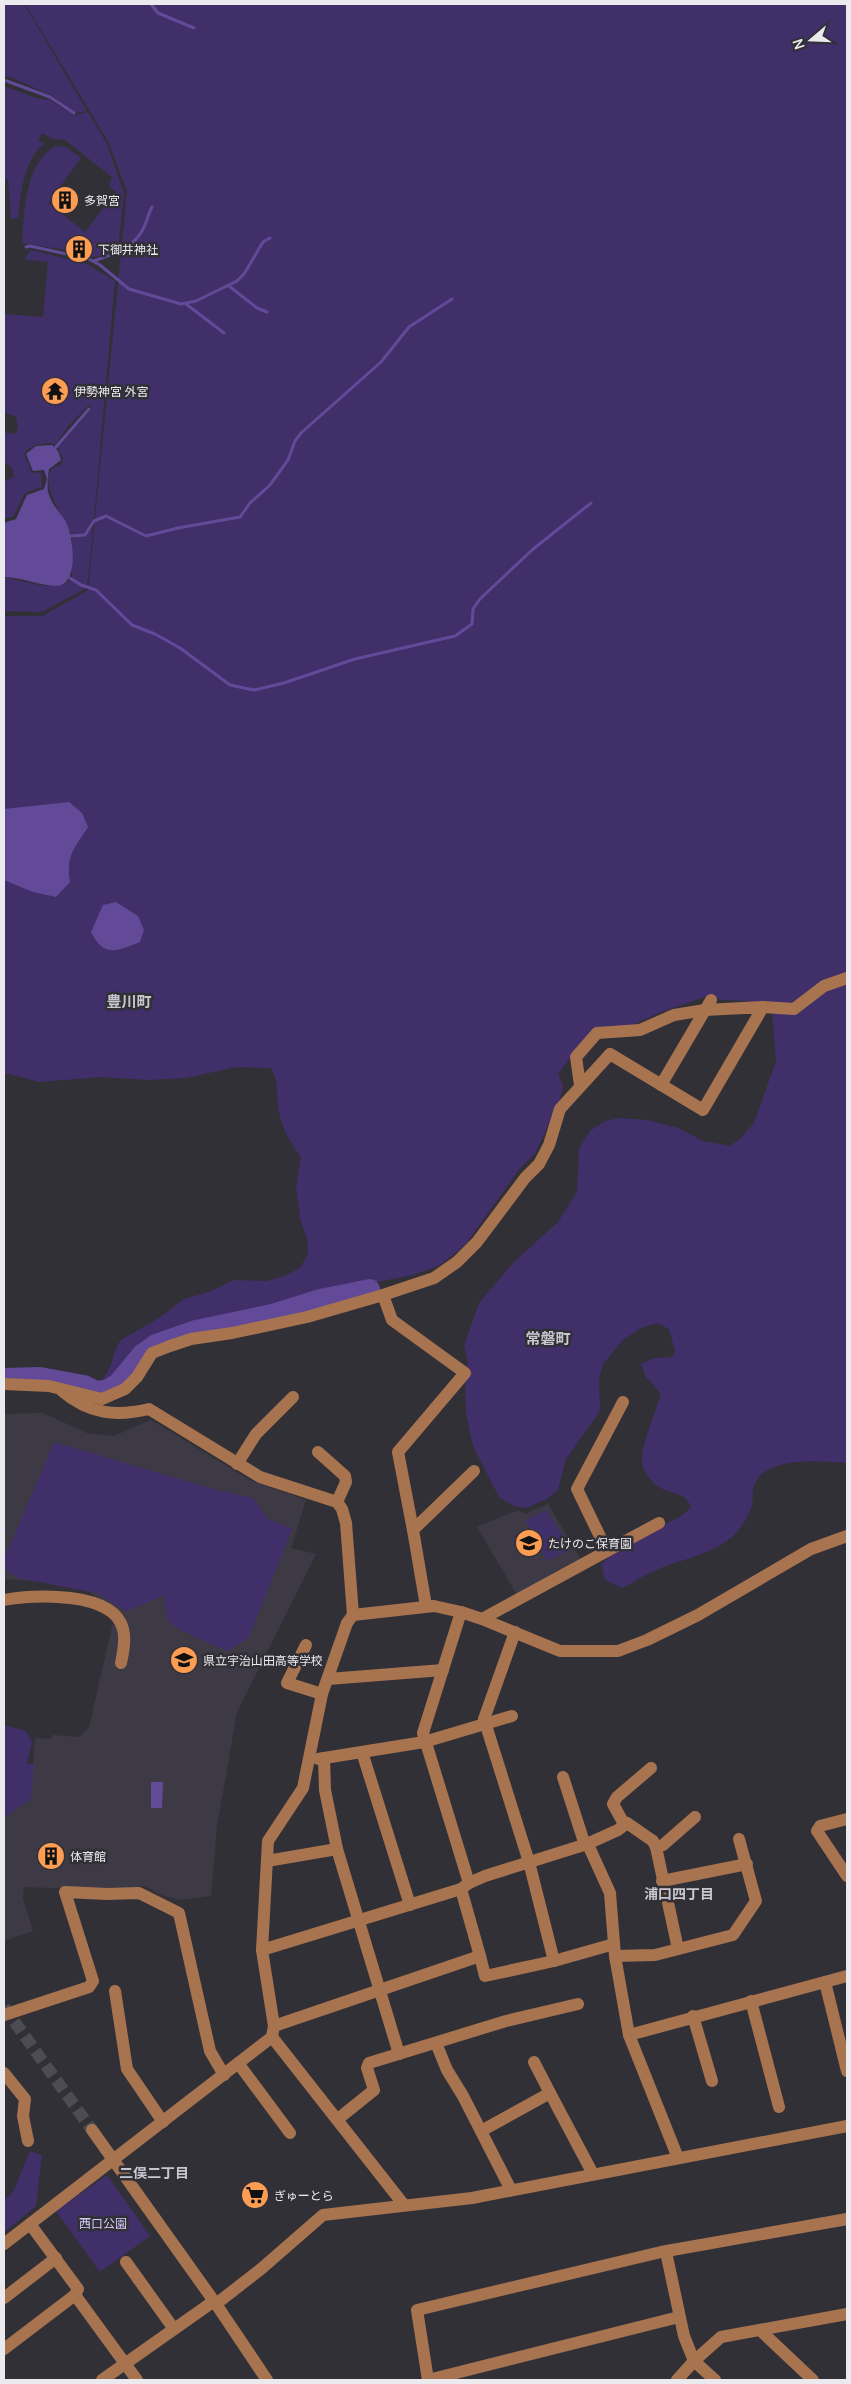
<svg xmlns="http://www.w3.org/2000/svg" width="851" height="2384" font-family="Manrope,'Noto Sans JP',sans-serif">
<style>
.built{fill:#3d3a46}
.green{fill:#412f6a}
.water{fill:#624a99}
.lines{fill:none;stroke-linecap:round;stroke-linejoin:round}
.stream{stroke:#624a99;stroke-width:3}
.river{stroke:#624a99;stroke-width:20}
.minor-tunnel{stroke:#4e4c53;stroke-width:12;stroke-dasharray:12 6;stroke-linecap:butt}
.minor{stroke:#a87450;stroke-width:12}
.labels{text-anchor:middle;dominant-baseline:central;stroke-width:5;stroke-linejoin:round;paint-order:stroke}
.poi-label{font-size:12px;fill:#ebeaef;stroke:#323037;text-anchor:start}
.park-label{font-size:12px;fill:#d6ccf9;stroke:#323037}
.neighbourhood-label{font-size:14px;font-weight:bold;fill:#c8c6cf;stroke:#323037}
.quarter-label{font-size:15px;font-weight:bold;fill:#c8c6cf;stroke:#323037}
</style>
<rect width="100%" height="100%" fill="#323037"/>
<g class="built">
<polygon points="43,1413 87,1433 114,1436 151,1420 250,1480 306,1500 291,1548 316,1554 237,1712 217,1826 211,1896 181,1900 161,1895 145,1886 117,1890 24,1887 23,1898 33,1931 4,1941 4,1817 31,1799 35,1738 51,1739 52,1735 79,1737 89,1728 116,1609 76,1584 4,1579 4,1414"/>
<polygon points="548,1504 581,1560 517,1595 477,1527 518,1510 525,1514"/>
</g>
<g class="green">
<polygon points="4,4 24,4 87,111 76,113 51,95 10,77 4,77"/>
<path d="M 25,4 L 847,4 L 847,1463 C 822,1461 764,1455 754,1486 C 752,1492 753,1499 752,1505 C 749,1516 740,1530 732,1537 C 708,1557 678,1559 652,1572 C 641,1576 633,1584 622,1588 L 605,1580 L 601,1565 C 615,1549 635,1538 655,1528 C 668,1523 682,1518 691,1507 C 686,1493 677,1495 665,1490 C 653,1485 640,1470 642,1457 C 644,1438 655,1413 661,1394 L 646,1377 L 641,1364 L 655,1358 L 672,1357 L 675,1351 L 669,1329 L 657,1323 L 641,1328 L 623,1340 L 603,1364 L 599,1378 L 600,1411 L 566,1459 L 558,1490 L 547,1499 L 526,1508 L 514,1506 L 499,1497 L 473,1446 L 466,1414 L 465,1373 L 468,1361 L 464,1346 L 479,1303 L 515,1261 L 558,1222 L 577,1192 L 579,1149 L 590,1131 L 605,1121 L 619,1118 L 647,1120 L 678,1128 L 703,1141 L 730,1146 L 740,1139 L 754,1123 L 776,1061 L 772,1010 C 751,994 724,1006 710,995 L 661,1012 L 576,1050 L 558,1074 L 563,1086 L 560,1099 L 535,1154 L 521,1167 L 465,1245 L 440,1265 L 413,1275 L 340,1289 L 262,1313 L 184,1330 L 141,1347 L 113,1380 L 106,1382 L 104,1378 C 114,1364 113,1349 121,1340 L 159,1318 L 184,1299 L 209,1292 L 234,1280 L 266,1281 L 282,1277 L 300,1268 L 308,1254 L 307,1239 L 300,1218 L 296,1188 L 301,1157 C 289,1141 281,1126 278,1107 C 276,1093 279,1080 271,1068 L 237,1067 L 186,1078 L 147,1080 L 101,1077 L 39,1082 L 9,1074 L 4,1075 L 4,616 L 43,616 L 88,590 L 127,192 L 109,143 Z"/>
<path d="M 4,86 L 36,98 L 50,100 L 74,115 L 88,112 L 107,144 L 124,194 L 118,249 C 104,255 96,260 82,254 L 83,242 L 76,241 L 73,251 L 22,243 C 24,212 25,164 55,146 L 66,147 L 81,158 L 48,203 L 85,232 L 116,192 L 109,186 L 112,177 L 65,140 L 53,139 L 42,133 L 38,140 L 44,144 C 23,160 21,194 18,218 L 11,219 L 8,179 L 4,179 Z"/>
<path d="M 31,250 L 87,264 L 115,281 L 94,518 L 84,534 L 71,535 C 67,521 38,483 52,469 C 54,467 59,466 62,464 L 63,458 L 58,447 L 92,409 L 89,405 L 68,426 L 55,445 L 51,443 C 40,444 30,444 24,454 L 32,473 L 41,472 L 42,487 L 25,493 L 13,517 L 4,518 L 4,481 L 14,477 L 12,468 L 4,461 L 4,432 L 11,434 L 16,433 L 18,427 L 16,417 L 4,412 L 4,314 L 43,317 L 48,262 L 24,259 Z"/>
<polygon points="91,529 93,530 87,587 81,585 72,577 72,538 86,536"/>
<path d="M 4,578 C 21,579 59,595 71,579 L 86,588 L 42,612 L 4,611 Z"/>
<polygon points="54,1442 213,1489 253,1498 268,1519 292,1529 248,1639 227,1651 180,1630 167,1620 164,1595 126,1611 96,1593 18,1578 4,1569 4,1560"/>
<polygon points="546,1510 571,1549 547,1561 525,1520"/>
<polygon points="4,1725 26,1731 32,1742 27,1764 34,1764 31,1799 4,1817"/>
<polygon points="30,2151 42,2155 36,2206 4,2232 4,2201 13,2192"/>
<polygon points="107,2175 150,2236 100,2272 56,2211"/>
</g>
<g class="water">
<path d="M 52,445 L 58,451 L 61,460 L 49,469 C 48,476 47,485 48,492 C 53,508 59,510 66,522 C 73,535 80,585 57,586 C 40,586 21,577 4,577 L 4,523 L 16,519 L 27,495 L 44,489 L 47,479 L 44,470 L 33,471 L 26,454 L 36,446 Z"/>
<path d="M 69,802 L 82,813 L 88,827 C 74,849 66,855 70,882 L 56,897 L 33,892 L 4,880 L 4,809 Z"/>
<path d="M 116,902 L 138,916 L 144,930 L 140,942 C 117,951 104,958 91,932 L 103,905 Z"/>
<polygon points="151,1782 163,1782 162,1808 151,1808"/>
</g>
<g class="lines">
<g class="stream">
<polyline points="151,4 158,13 194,28"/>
<polyline points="4,80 50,97 74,113"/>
<polyline points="26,247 30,246 89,259 100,265 129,289 181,304 196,301 237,281 244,274 263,242 270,238"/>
<path d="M 94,261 C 113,254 134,248 143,229 C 147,222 148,214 152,207"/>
<polyline points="229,286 257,308 267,312"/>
<polyline points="186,304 224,333"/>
<polyline points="55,448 89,409"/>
<polyline points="71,536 85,535 94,521 106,516 146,536 178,528 240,517 250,503 270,485 288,460 295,441 301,433 381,362 409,327 452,299"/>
<polyline points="70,578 81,585 96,590 132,625 155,634 180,648 230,685 254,690 284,683 355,659 455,636 472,624 473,609 480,599 532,550 591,503"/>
</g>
<polyline class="river" points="4,1378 40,1377 84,1385 96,1391 108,1389 118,1383 142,1354 156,1344 196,1330 272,1314 320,1299 370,1289"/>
<polyline class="minor-tunnel" points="4,2007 92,2130"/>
<g class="minor">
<polyline points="763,1007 794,1009 824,986 847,978"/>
<polyline points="661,1085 711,1000"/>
<polyline points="383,1295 392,1320 465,1373 398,1452 413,1530"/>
<polyline points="4,1384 49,1386 102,1399 125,1389 137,1377 152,1353 170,1346 191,1339 232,1333 307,1317 383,1295 434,1278 457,1262 477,1242 525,1178 539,1164 549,1145 560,1109 610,1054 703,1110 763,1007 705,1010 674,1015 640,1030 597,1033 576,1057 580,1085"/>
<polyline points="318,1452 345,1476 346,1482 337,1502"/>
<polyline points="237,1464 256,1434 293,1397"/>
<polyline points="607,1551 659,1523"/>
<path d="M 4,1600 C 32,1594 114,1591 123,1629 C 126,1639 123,1653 121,1663"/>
<polyline points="426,1606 413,1530 474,1471"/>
<polyline points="461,1612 423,1733 469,1883"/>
<polyline points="353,1615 434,1606 461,1612 482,1619 560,1651 618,1651 647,1640 698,1615 811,1549 847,1536"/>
<polyline points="482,1619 607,1551 577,1489 623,1402"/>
<polyline points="515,1632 484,1719 529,1862 554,1961 614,1944"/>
<polyline points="306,1645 287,1683 322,1694"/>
<polyline points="328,1679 443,1670"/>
<polyline points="362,1752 410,1905"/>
<polyline points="324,1758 325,1790 337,1849 399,2054"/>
<polyline points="318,1759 424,1742 512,1716"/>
<polyline points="563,1777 583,1839 590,1849 610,1893 615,1956 629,2035 678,2158"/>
<polyline points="847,1819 820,1826 817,1831 847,1876"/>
<polyline points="624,1824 613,1804 617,1797 651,1768"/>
<polyline points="656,1847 663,1845 695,1817"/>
<polyline points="267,1861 337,1849"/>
<polyline points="662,1881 747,1864"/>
<polyline points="262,1950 461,1889 469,1883 485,1876 587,1844 618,1830 627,1823 653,1841 656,1847 678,1949"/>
<polyline points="480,1956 485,1976 554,1961"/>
<polyline points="615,1956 655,1955 733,1935 756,1901 739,1839"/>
<polyline points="825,1982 847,2071"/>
<polyline points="115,1991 127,2069 163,2122"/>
<polyline points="751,2001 779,2107"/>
<polyline points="4,2015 89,1987 93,1981 65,1892 107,1894 139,1893 179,1913 210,2051 224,2075"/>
<polyline points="693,2016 712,2081"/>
<polyline points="274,2026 480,1956 461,1889"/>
<polyline points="629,2035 847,1976"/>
<polyline points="272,2037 404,2205"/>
<polyline points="436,2043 447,2070 463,2096 511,2190"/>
<polyline points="238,2063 290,2133"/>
<polyline points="4,2073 25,2099 23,2116 28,2141"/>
<polyline points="550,2093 593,2174"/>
<polyline points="338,2119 374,2090 367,2068 369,2063 506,2021 578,2004"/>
<polyline points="92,2130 216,2304 267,2380"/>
<polyline points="481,2131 550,2093 534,2062"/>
<polyline points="30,2224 78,2289 75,2295 137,2380"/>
<path d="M 4,2244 L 272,2037 L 274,2026 L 262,1950 L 268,1841 L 303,1788 L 322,1694 L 347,1623 L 353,1615 L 346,1523 L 342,1509 L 337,1502 L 260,1477 L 149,1409 C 116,1417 89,1414 62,1391"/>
<polyline points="666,2252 684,2336 694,2361 715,2380"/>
<polyline points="126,2262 174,2329"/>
<polyline points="4,2298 56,2258"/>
<polyline points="216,2304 261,2269 323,2215 472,2198 847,2126"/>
<polyline points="760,2330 813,2380"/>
<polyline points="4,2349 75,2295"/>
<polyline points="102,2380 214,2301"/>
<polyline points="428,2380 417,2310 661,2252 847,2219"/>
<polyline points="428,2380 679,2317"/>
<polyline points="677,2380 694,2361 721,2337 847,2314"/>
</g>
</g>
<defs>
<g id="building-disc" transform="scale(1.4375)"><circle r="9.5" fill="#fd9d54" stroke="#323037"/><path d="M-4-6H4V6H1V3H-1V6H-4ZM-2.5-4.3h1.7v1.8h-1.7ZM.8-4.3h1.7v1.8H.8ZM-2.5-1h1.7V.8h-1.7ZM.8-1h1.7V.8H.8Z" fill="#111"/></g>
<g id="temple-disc" transform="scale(1.4375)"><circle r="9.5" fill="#fd9d54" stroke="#323037"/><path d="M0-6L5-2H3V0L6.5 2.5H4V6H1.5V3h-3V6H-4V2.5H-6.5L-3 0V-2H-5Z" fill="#111"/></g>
<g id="school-disc" transform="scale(1.4375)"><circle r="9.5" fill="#fd9d54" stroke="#323037"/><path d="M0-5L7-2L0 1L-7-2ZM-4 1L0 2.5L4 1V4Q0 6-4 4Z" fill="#111"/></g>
<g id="supermarket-disc" transform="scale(1.4375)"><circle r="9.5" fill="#fd9d54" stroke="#323037"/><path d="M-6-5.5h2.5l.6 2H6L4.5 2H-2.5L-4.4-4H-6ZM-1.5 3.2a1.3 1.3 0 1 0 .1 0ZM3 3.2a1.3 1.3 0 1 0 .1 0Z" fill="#111"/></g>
</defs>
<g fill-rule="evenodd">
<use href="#building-disc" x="65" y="200"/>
<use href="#building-disc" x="79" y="249"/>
<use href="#temple-disc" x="55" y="391"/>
<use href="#school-disc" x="529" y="1543"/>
<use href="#school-disc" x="184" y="1660"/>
<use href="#building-disc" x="51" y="1856"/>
<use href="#supermarket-disc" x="255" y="2195"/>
</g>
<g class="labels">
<g class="poi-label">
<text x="84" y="200">多賀宮</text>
<text x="98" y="249">下御井神社</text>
<text x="74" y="391">伊勢神宮 外宮</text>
<text x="548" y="1543">たけのこ保育園</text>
<text x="203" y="1660">県立宇治山田高等学校</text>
<text x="70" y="1856">体育館</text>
<text x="274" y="2195">ぎゅーとら</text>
</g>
<g class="park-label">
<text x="103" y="2223">西口公園</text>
</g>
<g class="neighbourhood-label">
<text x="679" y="1893">浦口四丁目</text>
<text x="154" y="2172">二俣二丁目</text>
</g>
<g class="quarter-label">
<text x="129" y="1001">豊川町</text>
<text x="548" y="1338">常磐町</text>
</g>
</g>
<rect width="851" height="2384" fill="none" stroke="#ebeaef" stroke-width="10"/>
<g transform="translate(811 40) rotate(251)" stroke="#323037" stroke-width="4" paint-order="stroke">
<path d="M0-4L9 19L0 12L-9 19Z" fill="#ebeaef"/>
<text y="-8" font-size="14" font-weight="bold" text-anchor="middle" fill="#ebeaef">N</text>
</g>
</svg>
